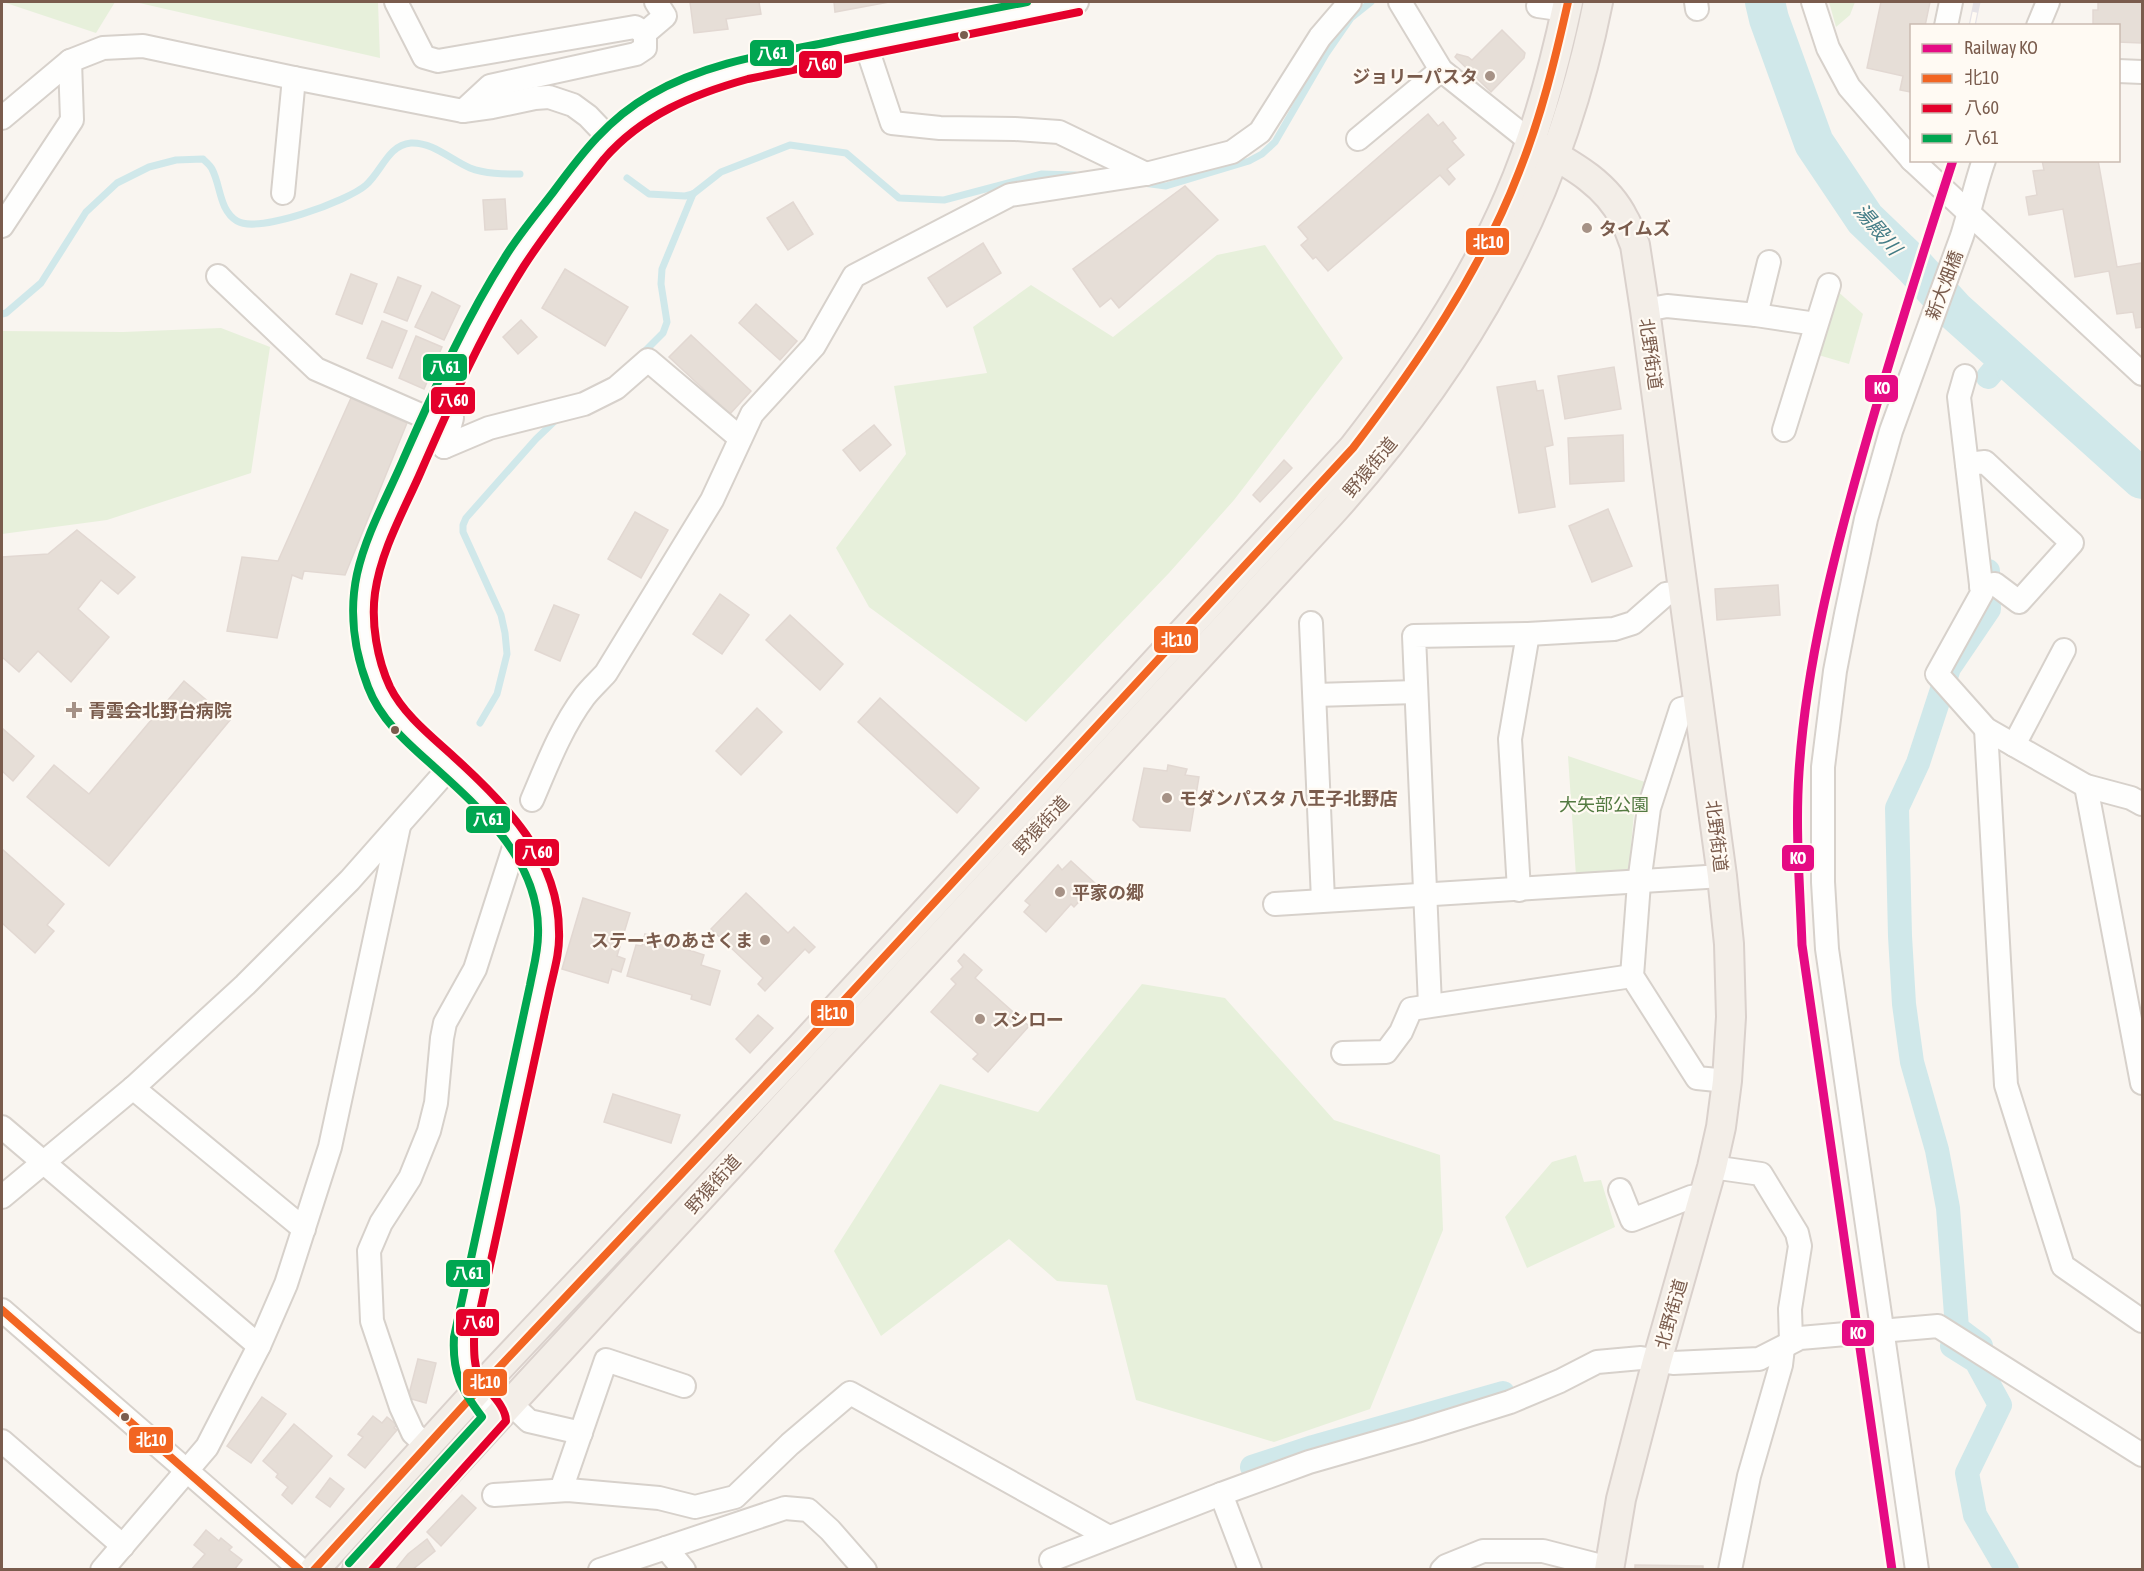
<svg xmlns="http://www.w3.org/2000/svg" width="2144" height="1571" font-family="'Asap Condensed','Noto Sans JP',sans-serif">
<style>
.green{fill:#e7f0db}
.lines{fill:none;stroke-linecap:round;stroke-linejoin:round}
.stream{stroke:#d0e8ea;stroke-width:7}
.canal{stroke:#d0e8ea;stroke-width:24}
.river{stroke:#d0e8ea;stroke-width:40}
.building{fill:#e6ded7;stroke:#e2d8d2;stroke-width:1.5}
.minor-casing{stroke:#d7d1cb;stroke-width:26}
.major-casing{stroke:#dad1cc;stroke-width:32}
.minor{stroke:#fefefd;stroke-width:22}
.major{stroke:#f3eee8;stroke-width:28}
.rail-casing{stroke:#e6e3e7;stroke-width:7}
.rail{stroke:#fffaf3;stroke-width:4.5;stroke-dasharray:14;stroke-linecap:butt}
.bus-1-casing{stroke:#fffaf3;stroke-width:12}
.bus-2-casing{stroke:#fffaf3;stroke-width:12}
.bus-3-casing{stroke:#fffaf3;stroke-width:12}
.bus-1{stroke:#f26522;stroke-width:8}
.bus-2{stroke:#e4002b;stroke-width:8}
.bus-3{stroke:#00a651;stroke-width:8}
.rail-1-casing{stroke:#fffaf3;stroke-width:14}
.rail-1{stroke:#e50b84;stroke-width:9}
.bus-dot{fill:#7a5c4d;stroke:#fffaf3;stroke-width:2}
.poi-dot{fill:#a69286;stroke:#fffaf3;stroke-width:2}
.labels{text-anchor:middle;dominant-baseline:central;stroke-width:4.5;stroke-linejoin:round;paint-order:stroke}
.poi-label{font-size:18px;font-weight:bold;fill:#7a5c4d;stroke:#fffaf3;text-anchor:start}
.street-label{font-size:18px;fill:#7a5c4d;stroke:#fffaf3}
.park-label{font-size:18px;fill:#537a41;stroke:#fffaf3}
.water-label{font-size:20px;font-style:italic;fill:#437c86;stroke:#fffaf3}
.line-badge{stroke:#fffaf3;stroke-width:2}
.badge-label{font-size:16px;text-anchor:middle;font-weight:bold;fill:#fff}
</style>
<rect width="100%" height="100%" fill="#f9f5f0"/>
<g class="green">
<polygon points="3,2 115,2 96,33"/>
<polygon points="135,2 378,2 380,58"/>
<polygon points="1829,2 1855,2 1850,15 1836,27"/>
<polygon points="1265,245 1343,358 1234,500 1169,573 1026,722 869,607 836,548 906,454 894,386 987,373 973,327 1031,285 1113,337 1217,255"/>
<polygon points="1835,289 1863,314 1849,364 1815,354"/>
<polygon points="221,328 270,347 251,473 107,520 2,534 2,331 123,332"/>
<polygon points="1568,756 1645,782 1634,813 1629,868 1623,876 1576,876"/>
<polygon points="1142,984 1225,998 1334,1120 1440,1155 1443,1230 1370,1409 1274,1442 1136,1400 1107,1285 1057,1281 1009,1239 881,1336 834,1251 940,1084 1038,1112"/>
<polygon points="1576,1155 1584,1182 1601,1180 1615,1227 1527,1268 1505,1217 1552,1162"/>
</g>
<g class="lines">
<g class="stream">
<polyline points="627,178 649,194 685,196 693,194 721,172 790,145 846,153 899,198 944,200 1042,174 1075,175"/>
<polyline points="1143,183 1166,186 1249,161 1262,154 1275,142 1326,54 1351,18 1371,2"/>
<path d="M 2,314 L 6,313 L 41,283 L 86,212 L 117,183 L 149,167 L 176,160 L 203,159 C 206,162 210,165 212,169 C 221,186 219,210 237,221 C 258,234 348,201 366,185 C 382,171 388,145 411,143 C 433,142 451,160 470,168 C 485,174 504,174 520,174"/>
<polyline points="641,355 663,333 667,322 661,284 662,269 693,194"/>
<polyline points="480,723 497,694 507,654 505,633 501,615 463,532 463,525 466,518 536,439 559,417"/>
</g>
<g class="canal">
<polyline points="1988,377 2006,356"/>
<polyline points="1952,1346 1976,1361 2000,1405 1967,1473 1975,1515 2007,1570"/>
<polyline points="1981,1346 1957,1328 1948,1208 1937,1150 1912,1062 1904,1004 1900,936 1897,808 1918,763 1949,668 1989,609 1988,571"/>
<polyline points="1252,1467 1313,1447 1503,1393"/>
</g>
<polyline class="river" points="1765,2 1769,19 1814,143 1865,219 1914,266 1955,311 2142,479"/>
</g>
<g class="building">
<polygon points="690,2 762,2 759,2 761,14 726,19 728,29 694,33"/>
<polygon points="834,2 889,2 835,12"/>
<polygon points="1881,2 1930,2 1925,26 1912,26 1911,92 1900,90 1903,76 1867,68"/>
<polygon points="2098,2 2142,2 2141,43 2118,42 2118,26 2093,26 2093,10 2098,10"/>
<polygon points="1502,30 1525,53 1524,58 1491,92 1455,57 1457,54 1468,57 1472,60"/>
<polygon points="1428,114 1438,126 1443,122 1456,138 1452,141 1464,155 1447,169 1455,179 1449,185 1440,175 1328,271 1316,257 1313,259 1301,245 1308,239 1298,227"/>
<polygon points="2042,160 2098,160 2117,267 2142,263 2142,327 2136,328 2133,312 2117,314 2109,271 2075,277 2063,209 2029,215 2026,197 2037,195 2033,171 2044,170"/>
<polygon points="1185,186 1218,220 1119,308 1111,298 1100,307 1073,269"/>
<polygon points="505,199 507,229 485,230 483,200"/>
<polygon points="793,202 813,234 788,250 767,218"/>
<polygon points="983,243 1001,273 947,307 928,278"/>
<polygon points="565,269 628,307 605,346 542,308"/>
<polygon points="351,274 377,284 362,324 336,314"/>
<polygon points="398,277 421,286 407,321 384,312"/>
<polygon points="432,292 460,306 444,340 415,327"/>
<polygon points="756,304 797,341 780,360 739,323"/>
<polygon points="521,320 537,337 518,354 503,337"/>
<polygon points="382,321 407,331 392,368 367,358"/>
<polygon points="691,335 751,391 730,414 669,357"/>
<polygon points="416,336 442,347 424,389 399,378"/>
<polygon points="1614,367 1621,409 1565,419 1558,376"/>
<polygon points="1535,381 1537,391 1543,390 1553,445 1545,447 1555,507 1519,513 1497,387"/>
<polygon points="351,398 407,423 345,575 304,571 302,579 292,575 277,638 227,631 242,557 278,561"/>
<polygon points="874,425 891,445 860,471 843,450"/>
<polygon points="1623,435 1624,481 1570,484 1568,438"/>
<polygon points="1284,460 1292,468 1260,502 1253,495"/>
<polygon points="1608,509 1632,566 1592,582 1569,526"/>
<polygon points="635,512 668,530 641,578 608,559"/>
<polygon points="77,530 135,577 118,594 101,580 78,609 109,637 71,682 38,651 19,672 2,657 2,557 48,554"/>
<polygon points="1778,585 1780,615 1717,620 1715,589"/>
<polygon points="720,594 749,615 722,654 693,634"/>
<polygon points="554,605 579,615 560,661 535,650"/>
<polygon points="790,615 843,664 820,690 766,640"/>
<polygon points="184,681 230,720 109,866 27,797 54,765 89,794"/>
<polygon points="880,698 979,788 957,813 858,722"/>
<polygon points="757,708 782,732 741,775 716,751"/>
<polygon points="2,728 34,756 13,781 2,771"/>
<polygon points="1168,765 1187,769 1185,775 1199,777 1190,831 1140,827 1133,820 1144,768 1167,771"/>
<polygon points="2,849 64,904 47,925 54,931 35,953 2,923"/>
<polygon points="1071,861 1096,884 1074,907 1071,904 1046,932 1024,912 1030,905 1025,901 1058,865 1062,870"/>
<polygon points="746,893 788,933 794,927 815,947 809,953 805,949 765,991 758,984 763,978 711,929"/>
<polygon points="583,898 630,913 617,956 625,959 621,972 612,969 608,983 562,969"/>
<polygon points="645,934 687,946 686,949 704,955 701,965 720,971 710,1005 691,999 692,995 627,976 636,945 642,946"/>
<polygon points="964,954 982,970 975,978 1029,1026 988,1072 973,1059 978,1054 931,1012 956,984 951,979 963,967 958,961"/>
<polygon points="758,1015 773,1028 750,1053 736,1039"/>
<polygon points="613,1094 680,1115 671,1143 604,1122"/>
<polygon points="418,1359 436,1363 426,1403 408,1398"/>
<polygon points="262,1397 286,1414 251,1463 227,1446"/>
<polygon points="373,1416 382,1423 387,1417 397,1425 394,1428 397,1430 365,1468 348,1455 363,1437 358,1434"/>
<polygon points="294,1424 332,1456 292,1504 282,1495 288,1487 276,1477 278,1474 263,1461"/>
<polygon points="330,1478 344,1489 330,1507 316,1497"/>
<polygon points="462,1495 476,1508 441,1546 427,1532"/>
<polygon points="206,1530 219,1541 221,1538 232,1547 229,1550 242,1560 234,1570 191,1570 205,1554 194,1545"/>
<polygon points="427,1539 435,1551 412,1570 395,1570 408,1554"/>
<polygon points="1635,1565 1703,1566 1703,1570 1635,1570"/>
</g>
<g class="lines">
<g class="minor-casing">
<g id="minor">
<polyline points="396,2 424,57 438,61 635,27 645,33 645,48 636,54 490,86 463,111"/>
<polyline points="1400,2 1441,70 1530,141"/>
<polyline points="1696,2 1697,9"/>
<polyline points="1813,2 1828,48 1849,87 1912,160"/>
<polyline points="1538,6 1566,10"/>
<polyline points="1946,26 1951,2"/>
<polyline points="2038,26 2048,2"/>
<polyline points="645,33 665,16 656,2"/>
<polyline points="866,45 892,123 940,128 1015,129 1059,132 1146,174"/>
<polyline points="2118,71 2142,72"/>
<polyline points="2,118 70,61 103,48 143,46 294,78 463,111 492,107 535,98 549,97 573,105 588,116 609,138"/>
<polyline points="1358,139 1441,70"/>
<polyline points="1912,160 2142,374"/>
<polyline points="283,193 294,78"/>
<polyline points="2,226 72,120 70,61"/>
<polyline points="218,276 316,369 432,420"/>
<polyline points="1645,310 1667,306 1756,315 1816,324"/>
<polyline points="1756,315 1769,262"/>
<polyline points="1965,376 1959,397 1982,593 1937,674 1986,729 2086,786 2131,798 2142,804"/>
<polyline points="1784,430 1829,285"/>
<polyline points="444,447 489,428 584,404 616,388 648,360 740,438"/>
<polyline points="444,447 452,418"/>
<polyline points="1967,464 1985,462 2072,543 2019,602 1995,584 1981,586"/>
<polyline points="1311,623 1323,900"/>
<polyline points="1315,695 1416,692"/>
<polyline points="1700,704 1681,709 1649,808 1639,883 1632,976 1697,1078 1727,1081"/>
<polyline points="1986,729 2006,1085 2063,1266 2142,1321"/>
<polyline points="2014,745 2064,650"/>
<polyline points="2086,786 2142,1083"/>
<path d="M 532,800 C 547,765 561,728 584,697 C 590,689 599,681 606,673 L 712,500 L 752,414 L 814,346 L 854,276 L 1010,195 L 1146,174 L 1232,152 L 1260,132 L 1320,37 L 1350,2"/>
<polyline points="1519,890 1510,739 1528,634"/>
<polyline points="1275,904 1722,876"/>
<polyline points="1430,1005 1414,636 1528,634 1614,629 1633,623 1666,594 1683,592"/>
<polyline points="1343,1053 1386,1052 1401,1032 1411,1009 1632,976"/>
<polyline points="133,1088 304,1229"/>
<polyline points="2,1127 259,1346"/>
<polyline points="1712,1167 1761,1174 1797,1233 1800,1246 1790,1309 1791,1341"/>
<polyline points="1620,1190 1632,1220 1691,1197 1705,1195"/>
<polyline points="2,1197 133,1088 245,985 350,880 450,767"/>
<polyline points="2,1310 301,1570"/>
<polyline points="510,1403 529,1421 581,1433"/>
<path d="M 496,1418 C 474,1388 460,1378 464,1338 L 540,987 C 545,960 551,934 548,906 C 544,883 533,862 520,843 C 491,799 448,770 413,732 C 403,721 391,710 384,697 C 375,681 370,662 367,645 C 361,607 364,582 377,546 C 407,478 434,408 469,342 C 495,292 526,246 560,200 C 580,174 599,145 625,124 C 654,101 691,86 726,74 L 1077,2"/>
<polyline points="2,1441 123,1546"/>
<polyline points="427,1446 413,1433 401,1407 372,1321 369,1251 381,1223 410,1178 429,1131 436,1103 442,1038 445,1023 475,969 517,838"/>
<polyline points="561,1490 606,1360 684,1386"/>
<polyline points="494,1495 568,1490 659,1498 695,1507 735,1497 790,1444 850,1393 1109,1537"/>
<polyline points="666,1548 684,1570"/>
<polyline points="1051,1560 1221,1494"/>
<polyline points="102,1570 207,1447 259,1346 286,1284 330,1147 399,826"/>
<polyline points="600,1570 785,1508 808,1510 830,1530 865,1570"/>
<polyline points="1250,1570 1221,1494 1309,1462 1417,1431 1510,1402 1560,1381 1597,1362 1641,1358 1673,1363 1759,1359 1800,1338 1938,1326 2142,1455"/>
<polyline points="1442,1570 1446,1566 1483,1551 1543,1551 1609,1568"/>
<polyline points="1730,1570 1749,1476 1781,1365 1783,1348"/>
<path d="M 1917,1570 L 1827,949 L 1823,882 L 1823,767 L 1835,671 L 1846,614 L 1866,519 L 1891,431 L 1962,236 C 1970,211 1975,185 1984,160"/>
</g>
</g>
<g class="major-casing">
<g id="major">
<path d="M 1540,147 C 1572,165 1607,184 1624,219 C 1629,227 1631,236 1635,245 L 1645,310 L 1722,876 L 1729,944 L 1731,1017 L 1727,1081 L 1721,1127 L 1712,1167 L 1657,1361 L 1621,1499 L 1609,1570"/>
<path d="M 314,1570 L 476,1392 L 802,1046 L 1353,448 C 1413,371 1470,288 1509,197 C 1536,135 1554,68 1568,2"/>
<path d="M 357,1570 L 1331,513 C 1467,362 1558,203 1598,2"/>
</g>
</g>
<use href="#minor" class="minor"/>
<use href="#major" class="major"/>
<g class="rail-casing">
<polyline id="rail" points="1972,26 1977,2"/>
</g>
<use href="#rail" class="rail"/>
<g class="bus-1-casing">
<g id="bus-1">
<polyline points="2,1310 300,1570"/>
<path d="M 314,1570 L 476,1392 L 802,1046 L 1353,448 C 1418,363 1480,273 1519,172 C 1541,117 1555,60 1568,2"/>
</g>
</g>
<g class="bus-2-casing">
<path id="bus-2" d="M 372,1570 L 506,1421 C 506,1405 486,1390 479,1377 C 474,1365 474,1352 474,1339 L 550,989 C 554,971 560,952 559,932 C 559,858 506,804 454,757 C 431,736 404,715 390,687 C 377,659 371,623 375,593 C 381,551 402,514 419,476 C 450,405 482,332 524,266 C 548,229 577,193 604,159 C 642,115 694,94 748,79 L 1079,12"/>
</g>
<g class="bus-3-casing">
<path id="bus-3" d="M 349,1563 L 482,1417 C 461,1389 452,1373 454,1337 L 530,985 C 533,969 538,952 538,935 C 541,862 481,809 431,764 C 406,742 380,719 368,687 C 354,651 349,611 357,574 C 366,534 387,497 403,460 C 434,390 465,319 507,254 C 521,232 538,212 554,191 C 582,153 608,119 650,95 C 705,63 767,54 829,42 C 895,28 961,15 1027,2"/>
</g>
<use href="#bus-1" class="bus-1"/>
<use href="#bus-2" class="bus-2"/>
<use href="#bus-3" class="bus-3"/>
<g class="rail-1-casing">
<path id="rail-1" d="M 1892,1570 L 1802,945 C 1800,888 1795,830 1799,772 C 1806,665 1833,559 1862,456 C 1890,357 1921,259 1953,160"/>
</g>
<use href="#rail-1" class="rail-1"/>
</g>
<g class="bus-dot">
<circle cx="964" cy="35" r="5"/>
<circle cx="395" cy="730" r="5"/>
<circle cx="125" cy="1417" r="5"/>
</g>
<g class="poi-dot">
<circle cx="1490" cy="76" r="6"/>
<circle cx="1587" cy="228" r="6"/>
<path d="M71 701h6v6h6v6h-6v6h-6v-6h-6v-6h6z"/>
<circle cx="1167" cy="798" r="6"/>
<circle cx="1060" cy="892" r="6"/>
<circle cx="765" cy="940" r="6"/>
<circle cx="980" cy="1019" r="6"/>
</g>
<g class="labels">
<g class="poi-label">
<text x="1478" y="76" text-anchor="end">ジョリーパスタ</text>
<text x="1599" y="228">タイムズ</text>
<text x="88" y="710">青雲会北野台病院</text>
<text x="1179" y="798">モダンパスタ 八王子北野店</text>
<text x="1072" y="892">平家の郷</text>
<text x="753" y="940" text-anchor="end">ステーキのあさくま</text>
<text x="992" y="1019">スシロー</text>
</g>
<g class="street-label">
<text transform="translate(1944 285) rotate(-69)">新大畑橋</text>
<text transform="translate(1651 354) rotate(82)">北野街道</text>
<text transform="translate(1370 467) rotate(-50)">野猿街道</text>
<text transform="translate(1041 825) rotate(-47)">野猿街道</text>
<text transform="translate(1717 836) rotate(83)">北野街道</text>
<text transform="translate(713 1184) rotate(-48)">野猿街道</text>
<text transform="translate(1671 1314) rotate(-74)">北野街道</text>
</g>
<g class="park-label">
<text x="1604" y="804">大矢部公園</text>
</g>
<g class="water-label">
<text transform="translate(1878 229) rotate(49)">湯殿川</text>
</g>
</g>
<g class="line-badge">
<rect x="749" y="39" width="46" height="28" rx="6" fill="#00a651"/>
<rect x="798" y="50" width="45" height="29" rx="6" fill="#e4002b"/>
<rect x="1465" y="227" width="45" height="29" rx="6" fill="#f26522"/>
<rect x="422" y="353" width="46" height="29" rx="6" fill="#00a651"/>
<rect x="1864" y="374" width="35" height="29" rx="6" fill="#e50b84"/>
<rect x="430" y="386" width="46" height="29" rx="6" fill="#e4002b"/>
<rect x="1153" y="625" width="46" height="29" rx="6" fill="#f26522"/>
<rect x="465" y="805" width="46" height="29" rx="6" fill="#00a651"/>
<rect x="514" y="838" width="46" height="29" rx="6" fill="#e4002b"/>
<rect x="1781" y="844" width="34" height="28" rx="6" fill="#e50b84"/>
<rect x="810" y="999" width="45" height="28" rx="6" fill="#f26522"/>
<rect x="445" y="1259" width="46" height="29" rx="6" fill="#00a651"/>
<rect x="455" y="1308" width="45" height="29" rx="6" fill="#e4002b"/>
<rect x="1841" y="1319" width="34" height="28" rx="6" fill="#e50b84"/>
<rect x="462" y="1368" width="46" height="29" rx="6" fill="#f26522"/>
<rect x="128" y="1426" width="46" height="28" rx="6" fill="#f26522"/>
</g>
<g class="badge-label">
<text x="772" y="59">八61</text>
<text x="821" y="70">八60</text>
<text x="1488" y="248">北10</text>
<text x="445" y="373">八61</text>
<text x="1882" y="394">KO</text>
<text x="453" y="406">八60</text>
<text x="1176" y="646">北10</text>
<text x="488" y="825">八61</text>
<text x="537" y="858">八60</text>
<text x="1798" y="864">KO</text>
<text x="832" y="1019">北10</text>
<text x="468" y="1279">八61</text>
<text x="478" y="1328">八60</text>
<text x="1858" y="1339">KO</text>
<text x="485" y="1388">北10</text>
<text x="151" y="1446">北10</text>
</g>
<rect width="2144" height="1571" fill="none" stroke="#7a5c4d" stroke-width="6"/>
<rect x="1910" y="24" width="210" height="138" fill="#fffaf3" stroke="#cabbb1" stroke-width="1.5"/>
<rect x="1922" y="44" width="30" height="9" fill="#e50b84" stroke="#cabbb1" stroke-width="1.5"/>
<text x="1964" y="54" font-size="18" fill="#7a5c4d">Railway KO</text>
<rect x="1922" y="74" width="30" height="9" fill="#f26522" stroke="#cabbb1" stroke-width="1.5"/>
<text x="1964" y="84" font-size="18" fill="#7a5c4d">北10</text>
<rect x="1922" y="104" width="30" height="9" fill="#e4002b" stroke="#cabbb1" stroke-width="1.5"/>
<text x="1964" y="114" font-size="18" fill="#7a5c4d">八60</text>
<rect x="1922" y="134" width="30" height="9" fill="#00a651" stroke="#cabbb1" stroke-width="1.5"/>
<text x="1964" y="144" font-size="18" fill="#7a5c4d">八61</text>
</svg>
